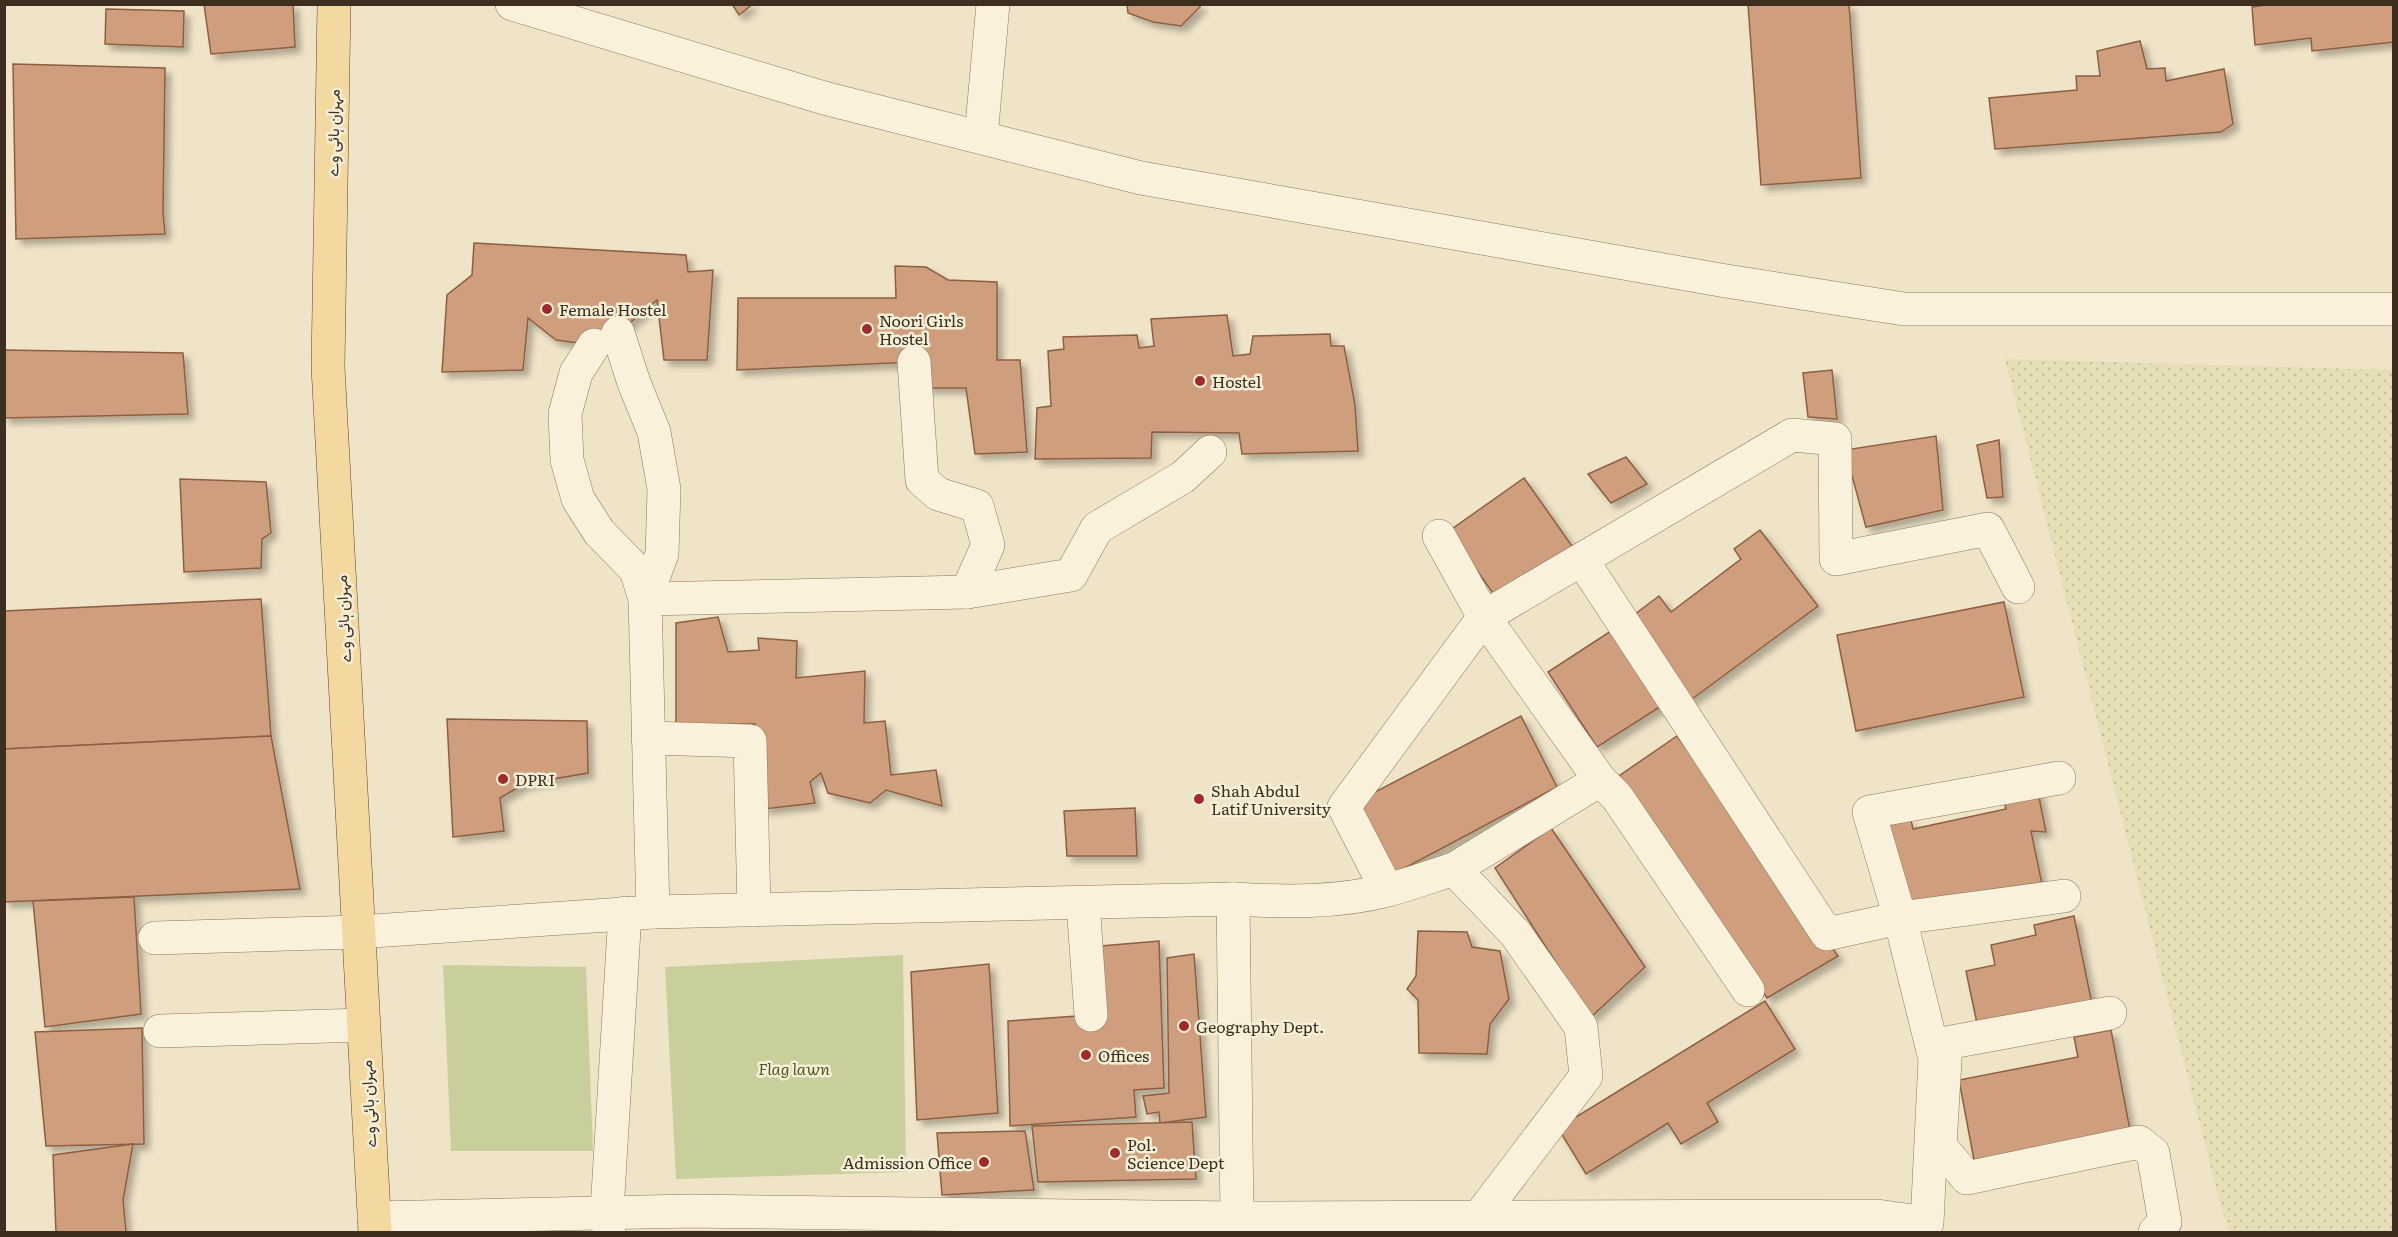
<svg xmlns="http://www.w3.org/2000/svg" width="2398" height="1237" font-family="Literata,Vazirmatn,serif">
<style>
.farmland{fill:url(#farmland-dots)}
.park{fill:#c9cf9b}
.building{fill:#cf9f7d;stroke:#8d5f41;stroke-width:1.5;filter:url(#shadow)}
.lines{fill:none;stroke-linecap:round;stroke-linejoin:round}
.minor-casing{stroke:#8d765c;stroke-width:34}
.major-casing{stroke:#5b4430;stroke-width:34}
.minor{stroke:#faf1dc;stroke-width:33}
.major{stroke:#f3d9a0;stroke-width:33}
.poi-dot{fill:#9e2a2b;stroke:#f7eed8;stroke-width:2}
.labels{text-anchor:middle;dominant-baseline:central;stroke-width:5;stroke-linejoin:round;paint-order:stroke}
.street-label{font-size:16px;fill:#3d2e20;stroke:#f7eed8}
.poi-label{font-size:16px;fill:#3d2e20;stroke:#f7eed8;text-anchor:start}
.park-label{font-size:16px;font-style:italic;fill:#4d5a26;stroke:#f7eed8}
</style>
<defs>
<pattern id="farmland-dots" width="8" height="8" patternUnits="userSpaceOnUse" patternTransform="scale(1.5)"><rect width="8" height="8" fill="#e6deb5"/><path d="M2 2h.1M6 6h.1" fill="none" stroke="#c6bf9b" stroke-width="1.8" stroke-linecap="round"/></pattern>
<filter id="shadow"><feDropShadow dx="5.5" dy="5.5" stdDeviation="3" flood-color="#0004"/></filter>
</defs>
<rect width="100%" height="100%" fill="#f0e4c8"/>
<polygon class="farmland" points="2005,359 2393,370 2393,1232 2229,1232 2217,1192"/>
<g class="park">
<polygon points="903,955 906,1172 676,1179 665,967"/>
<polygon points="443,965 586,967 593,1151 451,1151"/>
</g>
<g class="building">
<polygon points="204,4 293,4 295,47 211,54"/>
<polygon points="732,4 753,4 739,15"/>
<polygon points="1127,4 1200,4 1200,7 1181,26 1153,22 1128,13"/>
<polygon points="1748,4 1849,4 1861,178 1761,185"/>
<polygon points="2272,4 2394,4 2394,42 2312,51 2311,38 2255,45 2252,7"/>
<polygon points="106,9 184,11 183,47 105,44"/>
<polygon points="2140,41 2147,69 2165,68 2166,81 2224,69 2233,124 2221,132 1995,149 1989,98 2077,90 2076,76 2100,76 2097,51"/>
<polygon points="13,64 165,68 163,212 165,234 16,239"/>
<polygon points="474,243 686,255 688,272 713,270 707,360 664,360 657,300 618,333 594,345 556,340 528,318 523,370 442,372 447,295 472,275"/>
<polygon points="895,266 926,267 948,280 997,282 997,360 1020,360 1027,452 975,454 966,388 926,388 914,362 737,370 738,298 896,298"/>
<polygon points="1227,315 1233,356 1250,354 1253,336 1330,334 1331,346 1344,346 1355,405 1358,451 1242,454 1239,433 1152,432 1151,458 1035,459 1037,408 1051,406 1048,351 1064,349 1063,337 1137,335 1139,348 1154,346 1151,319"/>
<polygon points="4,350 183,353 188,414 4,418"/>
<polygon points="1832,370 1837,419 1808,417 1803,373"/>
<polygon points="1936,436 1943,510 1866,527 1845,450"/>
<polygon points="1999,440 2003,497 1987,498 1977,445"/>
<polygon points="1626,457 1647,484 1611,503 1588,474"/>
<polygon points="1524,478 1572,546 1497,599 1449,531"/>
<polygon points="180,479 266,482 271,533 262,539 261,568 184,572"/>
<polygon points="1760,530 1818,606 1688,702 1626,621 1659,596 1671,612 1741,559 1734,549"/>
<polygon points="261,599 271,736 4,749 4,611"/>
<polygon points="2004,602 2024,697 1856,731 1837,635"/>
<polygon points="718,617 728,652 759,650 758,638 797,641 796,678 865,671 864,723 885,721 891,775 936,770 942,806 886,790 870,803 828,793 821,773 810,782 815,803 764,809 761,754 755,724 676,725 676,623"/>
<polygon points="1617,627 1666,703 1597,747 1548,672"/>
<polygon points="1521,716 1557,787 1388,877 1350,805"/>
<polygon points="447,719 587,721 588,773 524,784 500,798 504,831 453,837"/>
<polygon points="271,736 300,889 4,902 4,749"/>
<polygon points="1677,736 1838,956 1767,998 1613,780"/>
<polygon points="2037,787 2046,832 2031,831 2042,884 1903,913 1885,826 1911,820 1913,829 2006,809 2002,794"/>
<polygon points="1135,808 1137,856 1067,856 1064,811"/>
<polygon points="1551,828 1645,967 1591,1017 1495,868"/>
<polygon points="134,897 141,1014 45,1027 33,901"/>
<polygon points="2074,916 2092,1004 1978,1028 1966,971 1995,965 1991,945 2036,935 2034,925"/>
<polygon points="1418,931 1467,932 1472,947 1500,951 1509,999 1490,1024 1487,1054 1419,1053 1418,1000 1407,989 1416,976"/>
<polygon points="1159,941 1164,1088 1134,1090 1136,1117 1010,1126 1008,1021 1091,1015 1089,947"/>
<polygon points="1194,954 1206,1117 1160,1123 1159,1112 1147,1114 1143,1096 1169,1093 1167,958"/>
<polygon points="989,964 998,1113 917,1120 911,972"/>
<polygon points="1765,1001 1795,1049 1707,1103 1718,1122 1681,1144 1668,1123 1586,1174 1558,1128"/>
<polygon points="142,1028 144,1144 46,1146 35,1032"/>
<polygon points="2111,1030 2130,1130 1974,1160 1959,1080 2078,1057 2074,1037"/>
<polygon points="1192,1122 1196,1179 1038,1182 1032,1126"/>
<polygon points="1025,1131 1034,1190 942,1195 937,1133"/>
<polygon points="133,1144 123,1200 126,1232 56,1232 53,1155"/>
</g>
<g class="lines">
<g class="minor-casing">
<g id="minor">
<polyline points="512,4 824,98 1141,178 1726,281 1904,309 2394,309"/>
<polyline points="981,137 993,4"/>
<polyline points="618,333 634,383 654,432 664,489 662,554 645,599"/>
<polyline points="594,345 576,373 565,414 567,460 578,499 599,532 636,570 645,599"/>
<polyline points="914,362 922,480 938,494 977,506 988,545 967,592"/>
<polyline points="1582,560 1827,934 1900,918 1869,812 2059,778"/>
<polyline points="648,738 750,741 754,910"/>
<polyline points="1600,780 1617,797 1748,990"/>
<polyline points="1454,869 1600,780 1484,617 1792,435 1835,439 1836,559 1988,529 2018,587"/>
<polyline points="1387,890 1344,807 1484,617 1439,536"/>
<polyline points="1233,899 1237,1218"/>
<polyline points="1083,903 1091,1015"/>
<polyline points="653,912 645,599 967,592 1071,575 1097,528 1183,477 1210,452"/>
<path d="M 155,938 L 358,932 L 653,912 L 1233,899 C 1284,902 1338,903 1388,890 C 1410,884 1432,876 1454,869 L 1515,933 L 1581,1027 L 1586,1076 L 1479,1217"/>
<polyline points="2110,1013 1946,1043 1940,1146 1967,1178 2139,1142 2153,1153 2165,1222 2155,1232"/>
<polyline points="160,1031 363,1025"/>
<polyline points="374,1218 689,1211 1237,1218 1877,1216 1927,1223 1935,1059 1900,918 2064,896"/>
<polyline points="609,1232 607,1211 625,913"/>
</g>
</g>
<g class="major-casing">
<polyline id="major" points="334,4 328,367 375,1232"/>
</g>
<use href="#minor" class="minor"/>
<use href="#major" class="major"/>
</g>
<g class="poi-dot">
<circle cx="547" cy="309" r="6"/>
<circle cx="867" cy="329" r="6"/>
<circle cx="1200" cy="381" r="6"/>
<circle cx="503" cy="779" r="6"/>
<circle cx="1199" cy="799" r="6"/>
<circle cx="1184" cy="1026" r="6"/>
<circle cx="1086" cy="1055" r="6"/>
<circle cx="1115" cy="1153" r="6"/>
<circle cx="984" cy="1162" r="6"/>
</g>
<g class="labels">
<g class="street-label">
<text transform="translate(332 133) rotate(-89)">مہران ہائی وے</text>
<text transform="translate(342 619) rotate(-93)">مہران ہائی وے</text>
<text transform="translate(367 1104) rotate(-93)">مہران ہائی وے</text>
</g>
<g class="poi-label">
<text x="559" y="309">Female Hostel</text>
<text x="879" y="320">Noori Girls<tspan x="879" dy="18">Hostel</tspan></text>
<text x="1212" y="381">Hostel</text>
<text x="515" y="779">DPRI</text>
<text x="1211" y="790">Shah Abdul<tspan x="1211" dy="18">Latif University</tspan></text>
<text x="1196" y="1026">Geography Dept.</text>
<text x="1098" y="1055">Offices</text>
<text x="1127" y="1144">Pol.<tspan x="1127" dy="18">Science Dept</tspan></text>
<text x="972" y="1162" text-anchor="end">Admission Office</text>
</g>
<g class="park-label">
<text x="794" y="1068">Flag lawn</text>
</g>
</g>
<rect width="2398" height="1237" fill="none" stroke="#3d2e20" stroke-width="12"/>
</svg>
